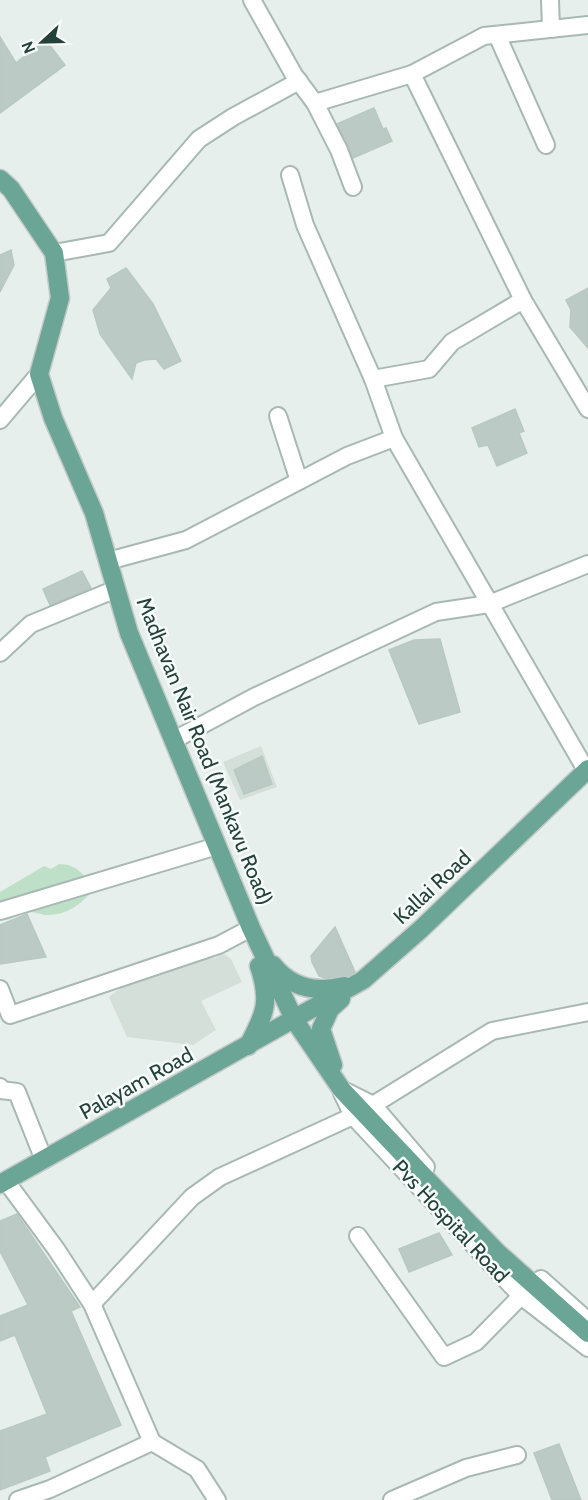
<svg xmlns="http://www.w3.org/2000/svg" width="588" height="1500" font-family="Cabin,sans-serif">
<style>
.built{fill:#d4dfda}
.green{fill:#bfe0c8}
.building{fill:#bbcac4;stroke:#b8c9c2;stroke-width:1.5}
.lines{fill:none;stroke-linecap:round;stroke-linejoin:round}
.minor-casing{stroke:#a8b8b2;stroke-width:20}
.major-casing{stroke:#c2cac8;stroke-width:21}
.minor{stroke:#fff;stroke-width:16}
.major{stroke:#6aa596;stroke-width:18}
.labels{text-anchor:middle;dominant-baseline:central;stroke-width:5;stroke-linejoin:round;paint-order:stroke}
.street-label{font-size:21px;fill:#24423a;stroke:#f7fbf9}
</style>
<rect width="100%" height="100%" fill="#e6efeb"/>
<g class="built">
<polygon points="261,746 277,787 240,800 223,762"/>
<polygon points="224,954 231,959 242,982 201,1001 216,1030 193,1045 127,1037 109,997 122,987 158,973 193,961 215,958"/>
</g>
<path class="green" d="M 59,864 C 77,864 85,875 93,890 C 81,905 65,916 45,915 C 39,914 32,911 26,912 C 16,914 11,923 0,919 L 0,892 L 44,866 L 51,869 Z"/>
<g class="building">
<polygon points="0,37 16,63 45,39 65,65 0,113"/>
<polygon points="374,108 383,129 386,128 392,141 353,158 337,124"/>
<polygon points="11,250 14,265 0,292 0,255"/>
<polygon points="126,268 153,304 181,361 164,369 156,359 144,360 136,363 132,379 100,334 93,310 111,288 107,279"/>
<polygon points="588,288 588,348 570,327 571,310 566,300"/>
<polygon points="515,409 524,431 519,433 527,453 497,466 488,445 479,447 472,428"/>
<polygon points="82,571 91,588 50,605 43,589"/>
<polygon points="440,639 460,712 419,724 389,650 414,640"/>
<polygon points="262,756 272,784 244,794 234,770"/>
<polygon points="27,914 46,957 0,964 0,925"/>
<polygon points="335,927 355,972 348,976 325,978 319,976 312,962 311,956"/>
<polygon points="17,1214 80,1307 71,1311 121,1425 45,1457 50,1471 0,1490 0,1431 47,1414 15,1335 0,1341 0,1316 28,1305 0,1251 0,1221"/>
<polygon points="439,1233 452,1255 409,1272 399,1249"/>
<polygon points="559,1444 581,1500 552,1500 534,1453"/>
</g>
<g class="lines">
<g class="minor-casing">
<g id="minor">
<polyline points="252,0 294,75 315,103 339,150 353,187"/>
<polyline points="550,0 551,29"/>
<polyline points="497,35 546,145"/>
<polyline points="412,74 523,300 588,409"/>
<polyline points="315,103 412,74 484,36 588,25"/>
<polyline points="290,175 305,225 373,379 429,369 452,342 523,300"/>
<polyline points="54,253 109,243 199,139 233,117 299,81"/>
<polyline points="373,379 394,438 586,770"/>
<polyline points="278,416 299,481"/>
<polyline points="0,420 39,374"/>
<polyline points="108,561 186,540 347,456 394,438"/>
<polyline points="0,653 31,624 116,589"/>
<polyline points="174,740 254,697 436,612 489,604 588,564"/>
<polyline points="0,911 217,846"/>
<polyline points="0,989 10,1015 219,945 251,928"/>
<polyline points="0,1087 1,1090 17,1092 44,1160"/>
<polyline points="345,1091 373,1105 426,1167"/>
<polyline points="342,1093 353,1116 521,1296 588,1348"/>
<polyline points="373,1105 492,1031 588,1012"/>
<polyline points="6,1181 56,1249 92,1304 152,1442 197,1469 217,1500"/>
<polyline points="358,1236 444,1357 476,1342 521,1296"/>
<polyline points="541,1279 588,1321"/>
<polyline points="92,1304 192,1197 220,1177 353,1116"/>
<polyline points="18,1500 50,1489 152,1442"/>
<polyline points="392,1500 466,1468 517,1455"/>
</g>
</g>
<g class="major-casing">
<g id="major">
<polyline points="0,179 11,189 54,253 60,298 39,374 53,418 94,513 129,633 251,928 295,1021 342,1090 433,1186 498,1253 588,1333"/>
<path d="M 273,965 C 291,988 316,993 344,986"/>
<path d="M 248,1046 C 265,1014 271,1002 259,966"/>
<polyline points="333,1065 321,1029 330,1009 341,999"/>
<polyline points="0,1184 363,980 421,929 588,769"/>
</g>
</g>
<use href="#minor" class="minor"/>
<use href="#major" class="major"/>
</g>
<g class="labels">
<g class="street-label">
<text transform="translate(205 751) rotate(68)">Madhavan Nair Road (Mankavu Road)</text>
<text transform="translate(432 887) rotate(-43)">Kallai Road</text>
<text transform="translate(136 1083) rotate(-29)">Palayam Road</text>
<text transform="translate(451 1221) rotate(47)">Pvs Hospital Road</text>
</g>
</g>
<g transform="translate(42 42) rotate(248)" stroke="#f7fbf9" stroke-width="4.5" paint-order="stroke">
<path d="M0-4.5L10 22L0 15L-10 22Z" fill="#24423a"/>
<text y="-9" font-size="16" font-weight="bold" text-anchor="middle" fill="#24423a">N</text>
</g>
</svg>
